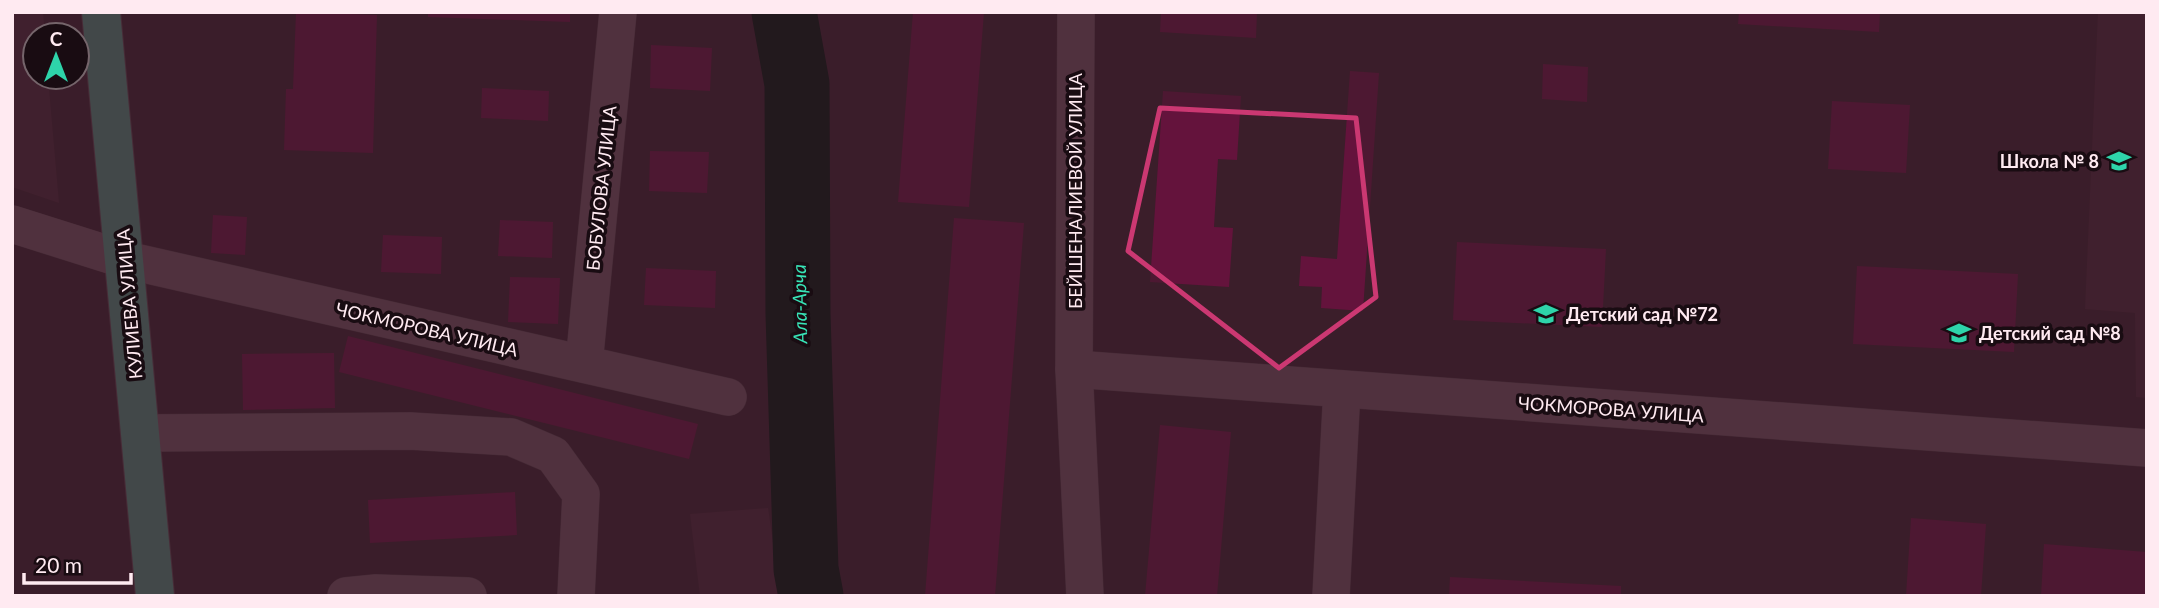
<svg xmlns="http://www.w3.org/2000/svg" width="2159" height="608" font-family="Lato,sans-serif">
<style>
.built{fill:#482534}
.lines{fill:none;stroke-linecap:round;stroke-linejoin:round}
.river{stroke:#05140f;stroke-width:65}
.building{fill:#64133c}
.minor-casing{stroke:#563d48;stroke-width:38}
.major-casing{stroke:#563d48;stroke-width:40}
.minor{stroke:#6c4b58;stroke-width:37}
.major{stroke:#4d7c6f;stroke-width:38}
.marked{fill:none;stroke:#cb3872;stroke-width:5;stroke-linejoin:round}
.labels{text-anchor:middle;dominant-baseline:central;stroke-width:7;stroke-linejoin:round;paint-order:stroke}
.poi-label{font-size:18px;font-weight:bold;fill:#ffeaf1;stroke:#190c12;text-anchor:start}
.street-label{font-size:18px;fill:#ffeaf1;stroke:#190c12}
.water-label{font-size:19px;font-style:italic;fill:#38e4b7;stroke:#190c12}
</style>
<rect width="100%" height="100%" fill="#3b1e2a"/>
<g class="built">
<polygon points="12,12 43,12 45,35 35,35 35,77 48,77 59,203 12,187"/>
<polygon points="2098,12 2147,12 2147,398 2136,397 2135,313 2085,309"/>
<polygon points="768,508 781,596 700,596 690,514"/>
</g>
<g class="lines">
<polyline class="river" points="784,12 797,84 798,314 806,569 811,596"/>
</g>
<g class="building">
<polygon points="296,12 377,15 373,153 284,150 286,89 293,89"/>
<polygon points="428,12 570,12 570,22 428,17"/>
<polygon points="913,12 984,12 969,207 898,202"/>
<polygon points="1161,12 1257,12 1256,38 1160,32"/>
<polygon points="1739,12 1880,12 1879,32 1738,24"/>
<polygon points="651,45 712,48 710,91 650,88"/>
<polygon points="1543,64 1588,67 1587,102 1542,99"/>
<polygon points="1350,71 1379,73 1363,311 1321,308 1322,287 1299,286 1301,256 1337,259"/>
<polygon points="482,88 549,91 548,121 481,118"/>
<polygon points="1163,91 1241,96 1237,160 1218,159 1214,227 1233,228 1229,287 1150,282"/>
<polygon points="1832,101 1910,105 1906,173 1828,169"/>
<polygon points="650,151 709,152 707,193 649,191"/>
<polygon points="213,215 247,217 245,255 211,253"/>
<polygon points="954,218 1024,223 995,596 925,596"/>
<polygon points="500,220 553,222 552,258 498,256"/>
<polygon points="383,235 442,237 441,274 381,272"/>
<polygon points="1457,242 1606,249 1602,327 1453,320"/>
<polygon points="1857,266 2018,274 2014,352 1853,344"/>
<polygon points="646,268 716,271 715,308 644,305"/>
<polygon points="510,277 560,278 558,324 508,322"/>
<polygon points="348,336 698,424 689,459 339,372"/>
<polygon points="334,353 335,408 243,410 242,354"/>
<polygon points="1160,425 1231,432 1217,596 1145,596"/>
<polygon points="515,492 517,535 370,543 368,500"/>
<polygon points="1911,518 1986,524 1981,596 1906,596"/>
<polygon points="2044,544 2147,552 2147,596 2041,596"/>
<polygon points="1450,577 1621,586 1621,596 1449,596"/>
</g>
<g class="lines">
<g class="minor-casing">
<g id="minor">
<polyline points="1076,12 1074,369 1085,596"/>
<polyline points="12,224 126,260 728,397"/>
<polyline points="584,364 618,12"/>
<polyline points="1074,369 2147,448"/>
<polyline points="141,433 410,431 511,437 553,455 581,494 576,596"/>
<polyline points="346,596 376,593 468,596"/>
<polyline points="1331,596 1342,389"/>
</g>
</g>
<g class="major-casing">
<polyline id="major" points="101,12 155,596"/>
</g>
<use href="#minor" class="minor"/>
<use href="#major" class="major"/>
</g>
<path d="M0 0H2159V608H0ZM 1160,108 L 1356,118 L 1376,297 L 1279,368 L 1128,251 Z" fill="#3b1e2a" fill-opacity=".55" fill-rule="evenodd"/>
<path class="marked" d="M 1160,108 L 1356,118 L 1376,297 L 1279,368 L 1128,251 Z"/>
<defs>
<g id="school-bare" transform="scale(1.89)"><path d="M0-5L7-2L0 1L-7-2ZM-4 1L0 2.5L4 1V4Q0 6-4 4Z" fill="#2ed4aa" stroke="#190c12" stroke-width="2.5" paint-order="stroke"/></g>
</defs>
<g fill-rule="evenodd">
<use href="#school-bare" x="2119" y="161"/>
<use href="#school-bare" x="1546" y="314"/>
<use href="#school-bare" x="1959" y="333"/>
</g>
<g class="labels">
<g class="poi-label">
<text x="2099" y="161" text-anchor="end">Школа № 8</text>
<text x="1566" y="314">Детский сад №72</text>
<text x="1979" y="333">Детский сад №8</text>
</g>
<g class="street-label">
<text transform="translate(601 188) rotate(-84)">БОБУЛОВА УЛИЦА</text>
<text transform="translate(1075 191) rotate(-90)">БЕЙШЕНАЛИЕВОЙ УЛИЦА</text>
<text transform="translate(129 304) rotate(-95)">КУЛИЕВА УЛИЦА</text>
<text transform="translate(427 329) rotate(13)">ЧОКМОРОВА УЛИЦА</text>
<text transform="translate(1611 409) rotate(4)">ЧОКМОРОВА УЛИЦА</text>
</g>
<g class="water-label">
<text transform="translate(799 304) rotate(-91)">Ала-Арча</text>
</g>
</g>
<rect width="2159" height="608" fill="none" stroke="#ffeaf1" stroke-width="28"/>
<g transform="translate(56 56)"><circle r="33" fill="#190c12" stroke="#75656b" stroke-width="2"/>
<path d="M0-5L12 26L0 18L-12 26Z" fill="#2ed4aa"/>
<text y="-10" font-size="19" font-weight="bold" text-anchor="middle" fill="#ffeaf1">С</text>
</g>
<path d="M24 573v10h107v-10" fill="none" stroke="#ffeaf1" stroke-width="3.5"/>
<text x="35" y="573" font-size="21" fill="#ffeaf1" stroke="#190c12" stroke-width="5" paint-order="stroke">20 m</text>
</svg>
